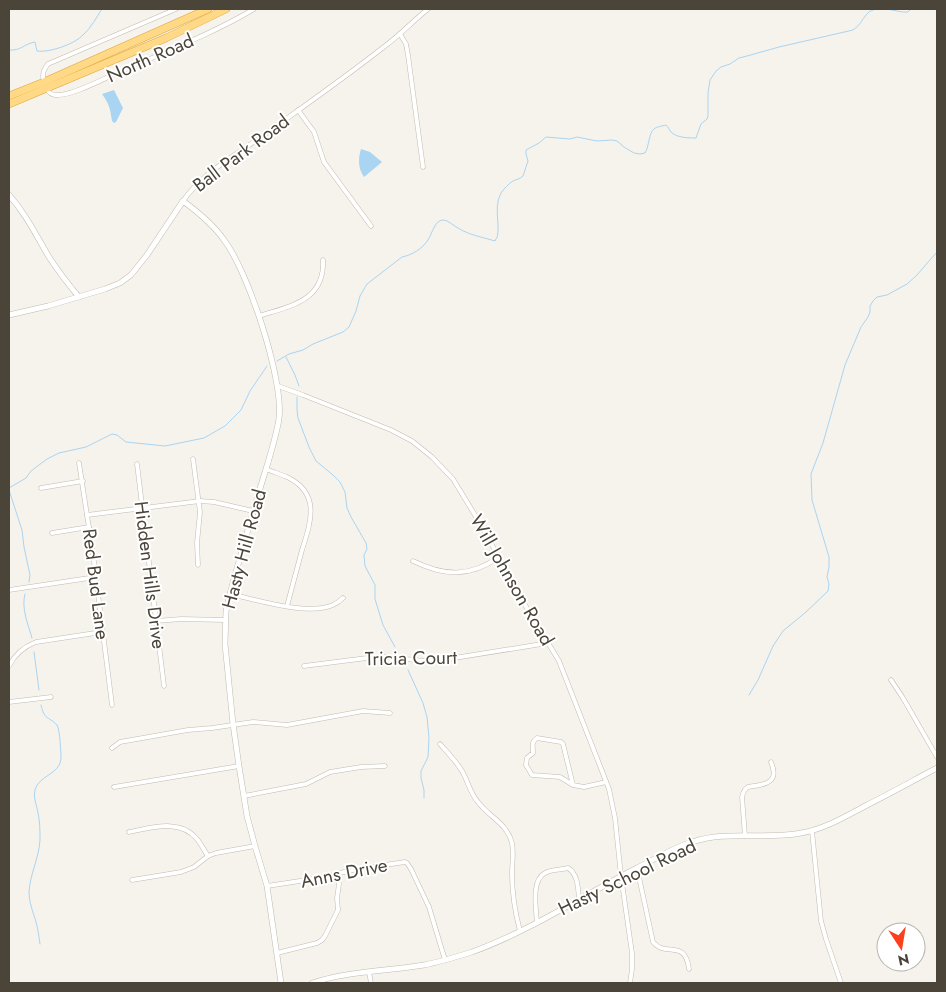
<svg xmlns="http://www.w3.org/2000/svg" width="946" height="992" font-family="Jost,sans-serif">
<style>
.water{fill:#a9d4f2}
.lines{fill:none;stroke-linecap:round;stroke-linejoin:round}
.stream{stroke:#a9d4f2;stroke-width:1}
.minor-casing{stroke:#c2bbae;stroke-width:5}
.tertiary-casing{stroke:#c2bbae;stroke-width:6}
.trunk-casing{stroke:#e0a43c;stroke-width:8}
.minor{stroke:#fff;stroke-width:4}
.tertiary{stroke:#fff;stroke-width:5}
.trunk{stroke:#ffd985;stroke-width:7}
.labels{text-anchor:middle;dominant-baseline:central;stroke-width:4;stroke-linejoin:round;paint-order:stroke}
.street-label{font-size:19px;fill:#4b4439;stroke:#fff}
</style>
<rect width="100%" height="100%" fill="#f6f3ec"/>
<g class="water">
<path d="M 114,90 L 123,108 L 116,122 L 114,123 L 112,121 C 110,109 110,105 102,94 Z"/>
<path d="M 361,149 L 370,152 L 382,162 L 364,177 C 358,169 358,158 361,149 Z"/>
</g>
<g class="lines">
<g class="stream">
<path d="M 9,50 C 22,51 23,44 35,42 L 37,51 C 49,53 75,44 83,35 C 91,28 96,18 102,9"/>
<polyline points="286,357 295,375 299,386"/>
<path d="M 277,361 L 289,354 L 303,350 L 313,344 L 343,332 L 349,327 L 356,311 L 360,296 L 367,284 L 402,257 C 412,255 422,249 428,240 C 432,234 435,219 444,220 C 449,221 454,226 458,228 C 469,235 482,237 495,241 C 503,231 492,209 501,193 C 504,189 508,184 513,181 C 517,179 520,179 523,176 L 528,161 L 526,154 L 526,150 L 539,143 L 546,137 L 570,139 L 577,137 L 597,141 L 612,140 L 617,141 L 624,147 L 634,153 L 640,154 L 645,153 C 649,147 649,132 654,129 C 656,127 662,126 666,125 C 668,127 669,129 671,132 C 677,138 689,138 696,138 L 701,124 L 707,119 L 708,116 L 708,93 L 710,80 L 716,71 L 721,67 L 730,64 L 739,58 L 747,56 L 779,47 L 853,30 C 861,25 863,17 869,12 C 881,4 896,13 908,12 L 911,9"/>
<polyline points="297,397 297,410 298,418 309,447 316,461 333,475 340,482 345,492 347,508 351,517 366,543 367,549 364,555 365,566 375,585 375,599 383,625 395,647"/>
<polyline points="9,488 26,478 31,471 47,459 59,453 86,447 112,434 117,435 126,442 165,446 204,438 225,426 241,410 250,391 267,366"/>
<polyline points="9,490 22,530 24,547 30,575 29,582"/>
<path d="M 25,594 C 21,608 28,624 32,638"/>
<polyline points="34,652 39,690"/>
<polyline points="408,670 423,703 427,717 429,738 428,757 421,771 421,778 424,790 424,798"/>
<polyline points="749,695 758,680 773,646 783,631 806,612 828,591 829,584 827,577 829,567 829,557 812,500 811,474 823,443 845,365 861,327 868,317 870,312 870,306 873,301 877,297 887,295 907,284 917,275 929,261 937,252"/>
<path d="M 40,944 C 39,937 38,929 36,922 C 33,912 29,902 29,892 C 30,874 39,858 40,840 C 40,831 40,822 38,813 C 37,806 33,798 35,790 C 38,776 60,774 61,759 C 61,753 60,730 57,725 C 47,715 45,721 41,705"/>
</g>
<g class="minor-casing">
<g id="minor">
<polyline points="400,34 406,44 408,55 423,167"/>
<path d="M 44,82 C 42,74 43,70 48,64 L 176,9"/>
<path d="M 46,88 C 49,93 52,96 58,95 C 73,95 101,80 115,74 C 162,53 210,35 254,9"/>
<polyline points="298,110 314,132 324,162 371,226"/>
<path d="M 183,201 C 204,171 238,154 268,132 C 307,104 347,76 385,46 C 400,35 413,21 428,9"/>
<path d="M 259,316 C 290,306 325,301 323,260"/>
<polyline points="278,386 303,395 391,430 412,441 432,457 453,479 481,525 522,600 559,661 609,789 615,818 621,876 632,953 632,969 630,983"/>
<polyline points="193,459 200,512 197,543 198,565"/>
<polyline points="79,463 93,554 112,705"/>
<polyline points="137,464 164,686"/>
<path d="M 266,469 C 273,472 280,474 287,477 C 321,493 311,522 302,550 C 297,569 292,587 287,606"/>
<polyline points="41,488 83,481"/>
<polyline points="87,515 200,501 214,502 253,511"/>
<polyline points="52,533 89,527"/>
<path d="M 413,561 C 444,576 469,578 499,557"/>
<polyline points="9,590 96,577"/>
<path d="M 230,594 C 258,600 307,616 333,605 C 337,603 340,601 343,598"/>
<polyline points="156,621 181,619 225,620"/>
<path d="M 9,666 C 15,654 23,647 36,642 L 102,632"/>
<polyline points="304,666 367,658 388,657 424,661 442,660 548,643"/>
<polyline points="891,680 903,698 937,757"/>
<polyline points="9,702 51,697"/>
<path d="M 440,744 C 448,753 456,761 462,771 C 468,781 470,793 478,802 C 489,817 507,823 512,843 C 514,853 512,863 512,874 C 512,893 515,912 520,931"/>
<polyline points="112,748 120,742 188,730 212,728 253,722 287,725 363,711 390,713"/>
<path d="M 573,785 L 563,744 L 561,742 L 537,738 C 531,742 533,746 533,753 L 527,758 L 526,765 L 532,775 L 560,777 L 573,785 L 584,787 L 606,782"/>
<polyline points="114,787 239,766"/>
<polyline points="244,796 306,784 330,772 361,767 385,766"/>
<polyline points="812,831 821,921 826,939 841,983"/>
<path d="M 129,832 C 151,828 180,818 197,839 C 201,844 204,850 208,856"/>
<path d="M 745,836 L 742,797 C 743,793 744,789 748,787 C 752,786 756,786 760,785 C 775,782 776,774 771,762"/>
<path d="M 637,868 L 653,942 C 666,958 685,938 689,969"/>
<polyline points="132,880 181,872 194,867 208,856 216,853 255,846"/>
<polyline points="267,886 313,879 358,869 405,862 407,863 411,869 429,907 445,960"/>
<path d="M 537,922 C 536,909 531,880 545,873 C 552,869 561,870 568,868 C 578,874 578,888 579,899"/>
<polyline points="277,953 317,943 322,940 325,936 338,910 337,898 339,884 337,874"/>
<polyline points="369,972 371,983"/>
</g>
</g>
<g class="tertiary-casing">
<g id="tertiary">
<path d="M 9,195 C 26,214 36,235 49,257 C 58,271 68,284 79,297"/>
<path d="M 9,315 L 48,306 L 105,289 L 120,283 L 131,275 L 147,255 L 183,201 C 198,212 213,224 224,240 C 248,271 284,380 279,419 C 275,443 266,468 259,492 C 249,526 239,560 230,594 L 226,611 L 225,644 L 233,724 L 239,766 L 247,816 L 255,846 L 267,886 L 281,983"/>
<path d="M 312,983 C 348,971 387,971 424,965 C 440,962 456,957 472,952 C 530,931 582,896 637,868 C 655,859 673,848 692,842 C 727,830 765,840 801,833 C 825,829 846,816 867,805 C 891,793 914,780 937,768"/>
</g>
</g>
<g class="trunk-casing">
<g id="trunk">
<polyline points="9,96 44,82 208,9"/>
<polyline points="9,104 166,38 226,9"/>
</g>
</g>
<use href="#minor" class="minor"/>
<use href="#tertiary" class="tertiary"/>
<use href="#trunk" class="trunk"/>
</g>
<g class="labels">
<g class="street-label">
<text transform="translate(150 58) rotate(-24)">North Road</text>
<text transform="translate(241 153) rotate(-37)">Ball Park Road</text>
<text transform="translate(244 549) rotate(-75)">Hasty Hill Road</text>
<text transform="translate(150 575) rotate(83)">Hidden Hills Drive</text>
<text transform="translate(512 580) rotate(60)">Will Johnson Road</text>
<text transform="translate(96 584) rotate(83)">Red Bud Lane</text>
<text transform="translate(411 658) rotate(-1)">Tricia Court</text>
<text transform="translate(344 873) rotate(-11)">Anns Drive</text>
<text transform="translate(627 877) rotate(-26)">Hasty School Road</text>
</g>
</g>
<rect width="946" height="992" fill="none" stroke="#4b4439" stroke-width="20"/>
<g transform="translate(901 947) rotate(168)"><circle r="24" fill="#ffffff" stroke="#b7b4b0"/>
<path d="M0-4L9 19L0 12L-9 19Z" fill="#fc3f1d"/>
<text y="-8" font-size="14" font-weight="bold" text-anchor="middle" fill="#4b4439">N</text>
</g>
</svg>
